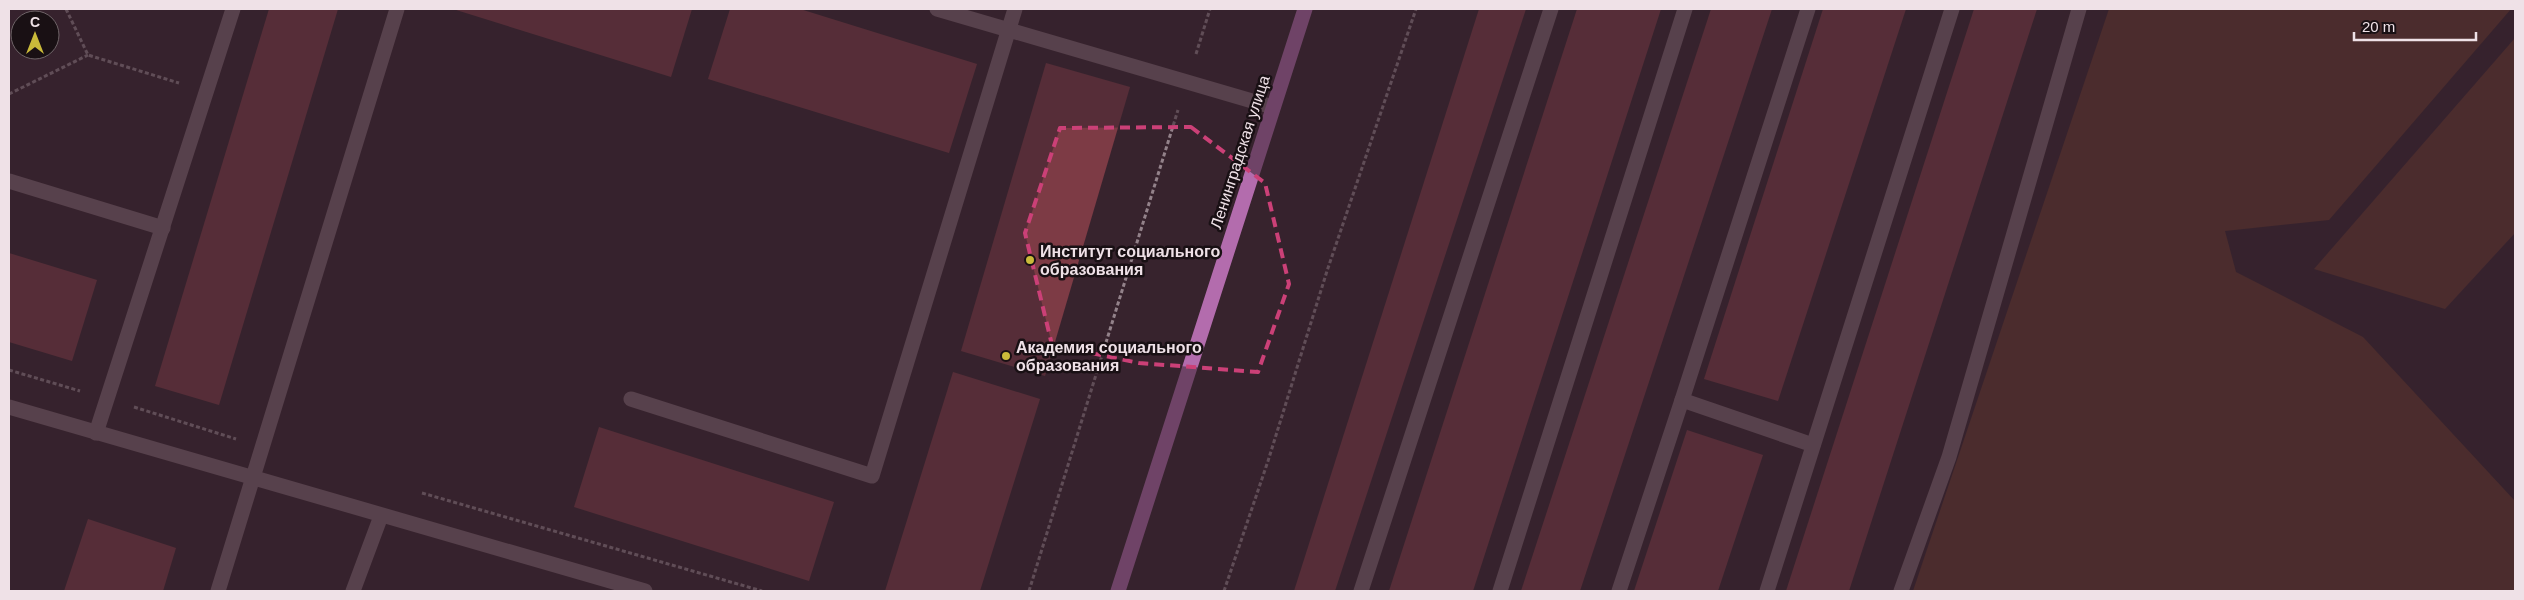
<svg xmlns="http://www.w3.org/2000/svg" width="2524" height="600" font-family="Arial,sans-serif">
<style>
.green{fill:#64382d}
.building{fill:#7d3b45}
.lines{fill:none;stroke-linecap:round;stroke-linejoin:round}
.path{stroke:#93828a;stroke-width:3;stroke-dasharray:4 2.5;stroke-linecap:butt}
.minor{stroke:#7f6772;stroke-width:15}
.major{stroke:#b36cad;stroke-width:15}
.marked{fill:none;stroke:#cb4077;stroke-width:4;stroke-dasharray:10 6;stroke-linejoin:round}
.poi-dot{fill:#caba3a;stroke:#191014;stroke-width:2}
.labels{text-anchor:middle;dominant-baseline:central;stroke-width:5;stroke-linejoin:round;paint-order:stroke}
.street-label{font-size:16px;fill:#efe1e7;stroke:#191014}
.poi-label{font-size:16px;font-weight:bold;fill:#efe1e7;stroke:#191014;text-anchor:start}
</style>
<rect width="100%" height="100%" fill="#37232d"/>
<g class="green">
<polygon points="2109,9 2511,9 2329,220 2225,231 2236,272 2363,337 2515,501 2515,591 1913,591"/>
<polygon points="2515,38 2515,233 2445,309 2314,269"/>
</g>
<g class="building">
<polygon points="269,9 338,9 219,405 155,386"/>
<polygon points="453,9 692,9 671,77"/>
<polygon points="730,9 800,9 977,64 949,153 708,79"/>
<polygon points="1479,9 1526,9 1335,591 1294,591"/>
<polygon points="1577,9 1661,9 1473,591 1389,591"/>
<polygon points="1711,9 1772,9 1580,591 1521,591"/>
<polygon points="1823,9 1906,9 1778,401 1704,379"/>
<polygon points="1974,9 2037,9 1849,591 1786,591"/>
<polygon points="1046,63 1130,87 1045,376 961,351"/>
<polygon points="9,253 97,280 72,361 9,342"/>
<polygon points="953,372 1040,399 980,591 885,591"/>
<polygon points="599,427 834,502 809,581 574,507"/>
<polygon points="1687,430 1763,455 1718,591 1634,591"/>
<polygon points="88,519 176,548 163,591 64,591"/>
</g>
<g class="lines">
<g class="path">
<polyline points="66,9 88,55 179,83"/>
<polyline points="1196,54 1210,9"/>
<polyline points="9,94 88,55"/>
<polyline points="9,370 80,391"/>
<polyline points="134,407 236,439"/>
<polyline points="422,493 762,591"/>
<polyline points="1029,591 1178,110"/>
<polyline points="1224,591 1268,461 1327,271 1416,9"/>
</g>
<g class="minor">
<polyline points="937,9 1273,107"/>
<polyline points="1808,9 1682,400 1813,445"/>
<polyline points="9,181 163,228"/>
<polyline points="631,399 872,476 1015,9"/>
<polyline points="9,407 645,591"/>
<polyline points="96,433 233,9"/>
<polyline points="218,591 397,9"/>
<polyline points="353,591 381,516"/>
<polyline points="1361,591 1551,9"/>
<polyline points="1500,591 1685,9"/>
<polyline points="1619,591 1682,400"/>
<polyline points="1767,591 1952,9"/>
<polyline points="1901,591 1949,457 2079,9"/>
</g>
<polyline class="major" points="1118,591 1305,9"/>
</g>
<path d="M0 0H2524V600H0ZM 1191,127 L 1265,183 L 1289,284 L 1258,372 L 1139,363 L 1052,345 L 1025,233 L 1060,128 Z" fill="#37232d" fill-opacity=".55" fill-rule="evenodd"/>
<path class="marked" d="M 1191,127 L 1265,183 L 1289,284 L 1258,372 L 1139,363 L 1052,345 L 1025,233 L 1060,128 Z"/>
<g class="poi-dot">
<circle cx="1030" cy="260" r="5"/>
<circle cx="1006" cy="356" r="5"/>
</g>
<g class="labels">
<g class="street-label">
<text transform="translate(1240 152) rotate(-72)">Ленинградская улица</text>
</g>
<g class="poi-label">
<text x="1040" y="251">Институт социального<tspan x="1040" dy="18">образования</tspan></text>
<text x="1016" y="347">Академия социального<tspan x="1016" dy="18">образования</tspan></text>
</g>
</g>
<rect width="2524" height="600" fill="none" stroke="#efe1e7" stroke-width="20"/>
<g transform="translate(35 35)"><circle r="24" fill="#191014" stroke="#6f6468"/>
<path d="M0-4L9 19L0 12L-9 19Z" fill="#caba3a"/>
<text y="-8" font-size="14" font-weight="bold" text-anchor="middle" fill="#efe1e7">С</text>
</g>
<path d="M2354 32v8h122v-8" fill="none" stroke="#efe1e7" stroke-width="2.5"/>
<text x="2362" y="32" font-size="15" fill="#efe1e7" stroke="#191014" stroke-width="4" paint-order="stroke">20 m</text>
</svg>
